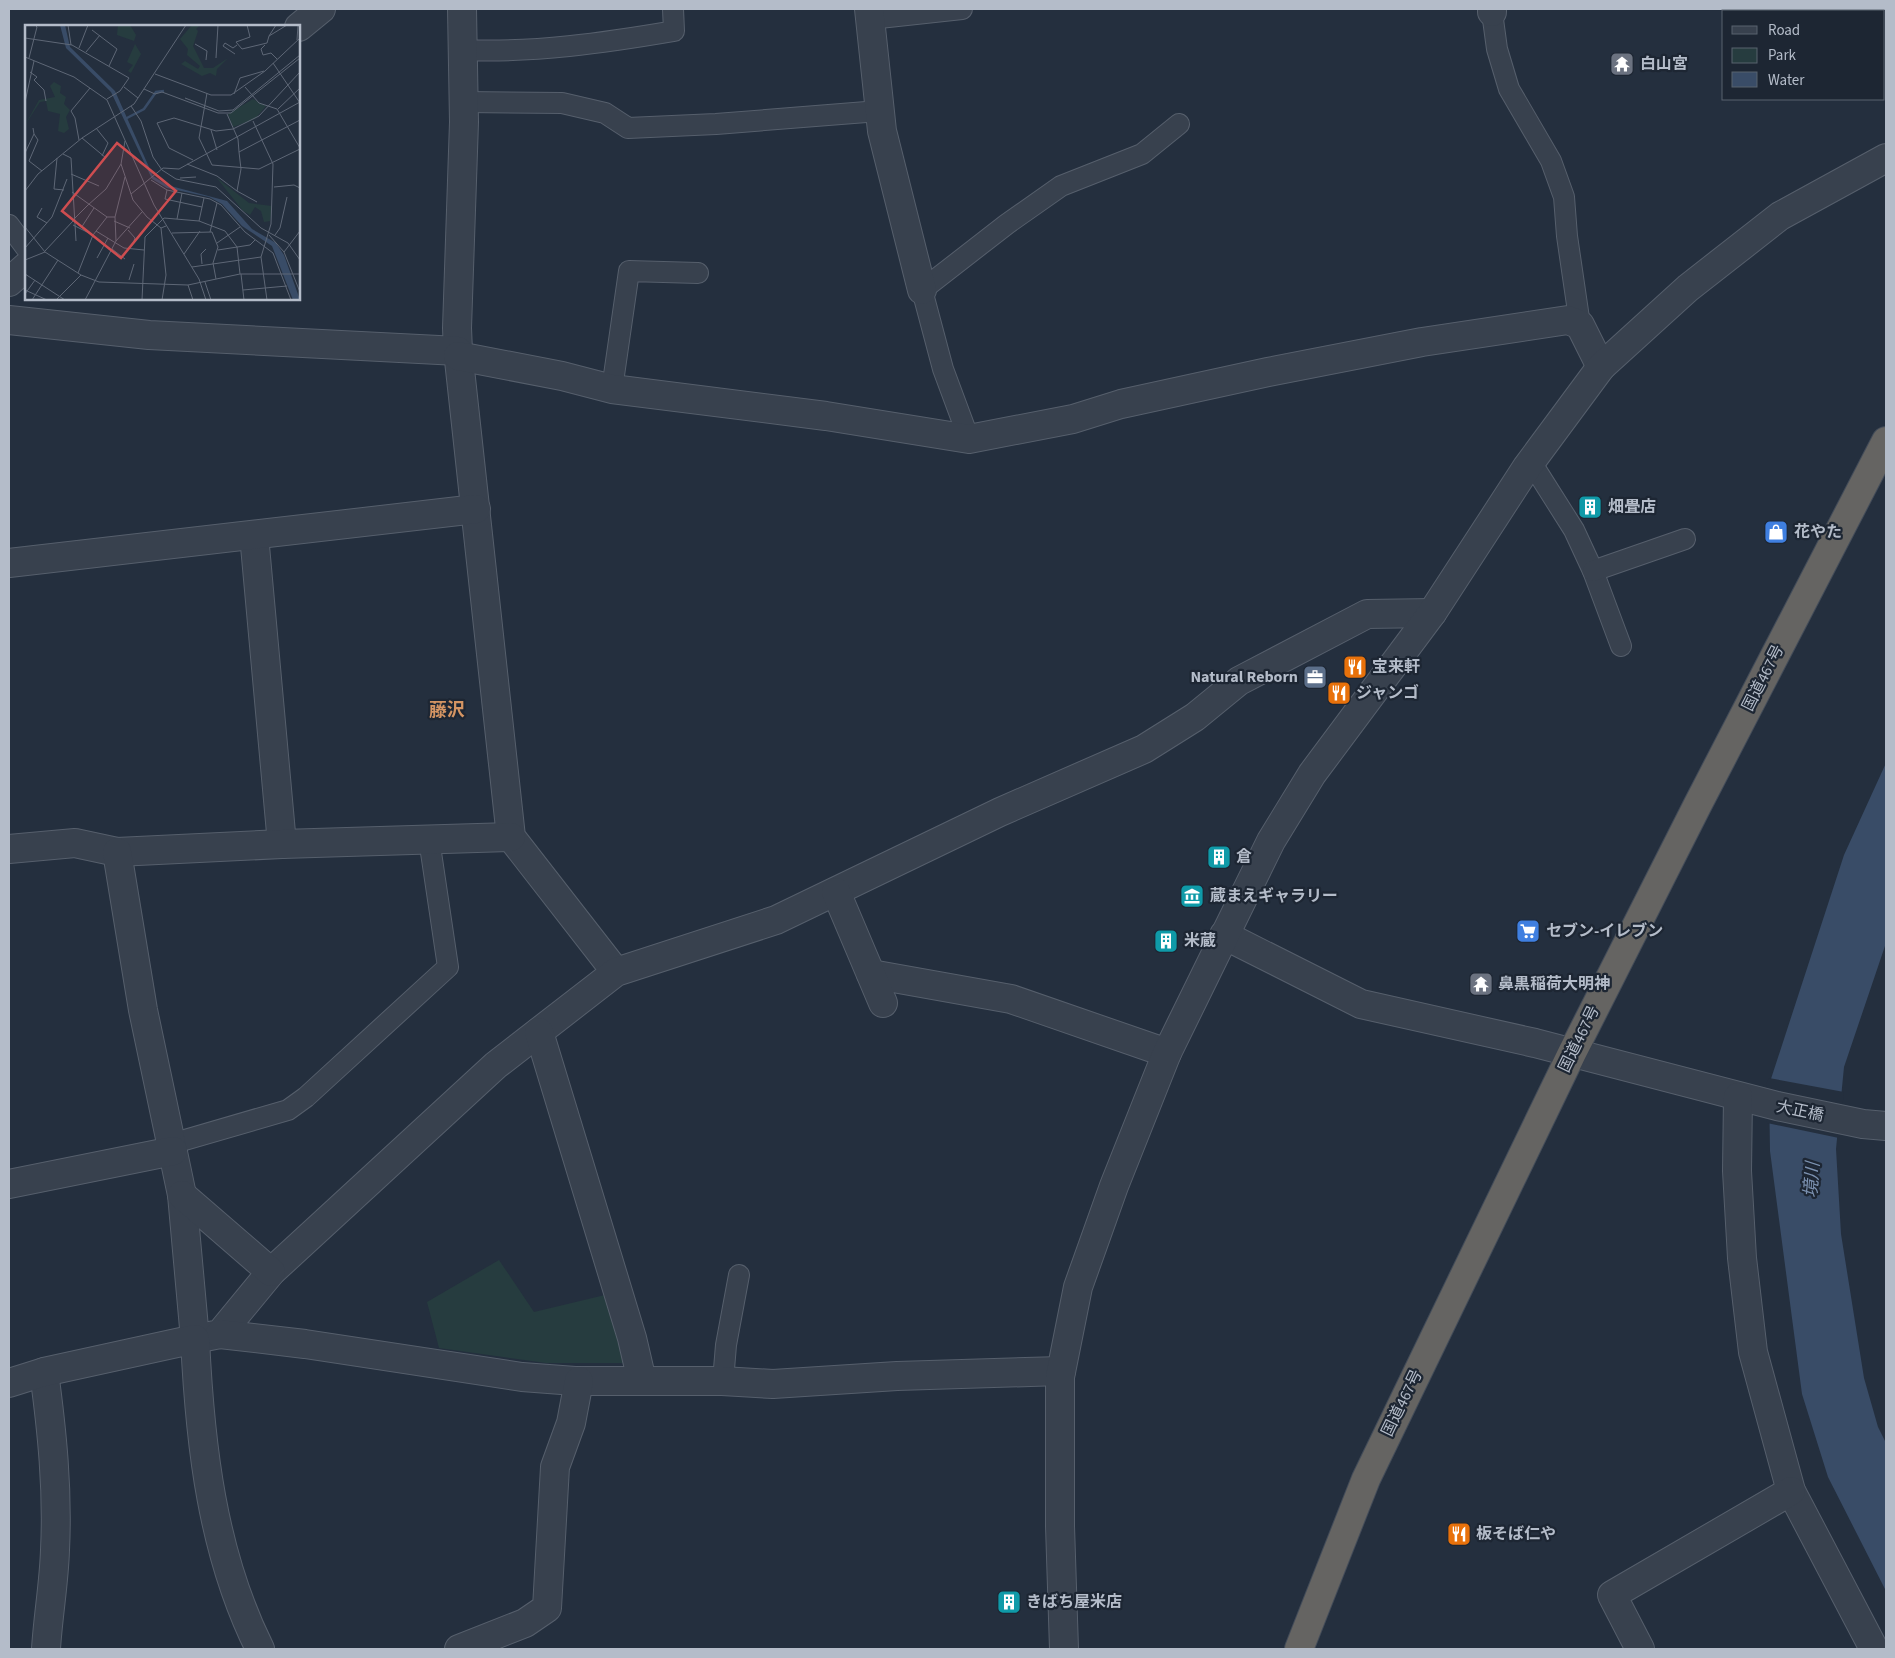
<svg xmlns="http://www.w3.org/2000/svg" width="1895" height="1658" font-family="'Source Sans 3','Noto Sans JP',sans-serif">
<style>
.green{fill:#263c3f}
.water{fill:#394c67}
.pier{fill:#242f3e}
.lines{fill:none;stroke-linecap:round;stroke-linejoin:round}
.service-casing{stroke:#565f6c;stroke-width:22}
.pedestrian-casing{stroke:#565f6c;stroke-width:30}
.minor-casing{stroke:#565f6c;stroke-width:30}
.tertiary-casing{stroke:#565f6c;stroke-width:30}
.trunk-casing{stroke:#434c59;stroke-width:30}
.service{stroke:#38414e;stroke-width:20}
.pedestrian{stroke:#38414e;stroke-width:28}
.minor{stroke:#38414e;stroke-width:28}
.tertiary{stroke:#38414e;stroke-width:28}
.trunk{stroke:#656462;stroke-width:28}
.labels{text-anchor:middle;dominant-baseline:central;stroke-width:4.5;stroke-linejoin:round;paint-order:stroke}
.poi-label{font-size:16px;font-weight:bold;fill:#b4bcc9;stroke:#1d2633;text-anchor:start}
.street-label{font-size:16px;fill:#b4bcc9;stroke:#1d2633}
.neighbourhood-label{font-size:18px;font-weight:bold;fill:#d59563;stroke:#1d2633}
.water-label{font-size:18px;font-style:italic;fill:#7c92b1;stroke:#1d2633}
.inset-river{fill:none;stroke:#394c67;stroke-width:2.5}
.inset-road{fill:none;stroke:#5e6776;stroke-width:1}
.view{fill:#ce4d50;fill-opacity:0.15;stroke:#ce4d50;stroke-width:2.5}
.inset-edge{fill:none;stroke:#b4bcc9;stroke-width:2.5}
</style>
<rect width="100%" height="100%" fill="#242f3e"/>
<polygon class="green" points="499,1260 534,1312 605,1295 624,1363 546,1363 439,1348 427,1302"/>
<polygon class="water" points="1886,763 1886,943 1844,1067 1836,1149 1841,1234 1864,1378 1878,1427 1886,1443 1886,1591 1828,1477 1802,1394 1770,1151 1769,1085 1844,855"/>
<polygon class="pier" points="1769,1078 1844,1092 1839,1138 1767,1123 1766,1084"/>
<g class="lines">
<g class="service-casing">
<g id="service">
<polyline points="1492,12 1497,49 1509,89 1551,161 1564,197 1567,236 1580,325"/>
<polyline points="870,19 962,9"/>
<path d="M 463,50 C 534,53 604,43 674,31 L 673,9"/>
<polyline points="464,102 562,103 605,113 628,128 716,124 879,111"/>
<polyline points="9,225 26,248"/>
<polyline points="612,389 629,271 698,273"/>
<polyline points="969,439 943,369 922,290 1007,224 1061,186 1142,154 1179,124"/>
<polyline points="1531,462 1574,530 1593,571 1621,646"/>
<polyline points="1593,571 1685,539"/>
<polyline points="171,1144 288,1110 306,1097 448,967 429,839"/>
<polyline points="723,1381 726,1345 739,1275"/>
</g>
</g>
<g class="pedestrian-casing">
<polyline id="pedestrian" points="871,974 1011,999 1167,1053"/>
</g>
<g class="minor-casing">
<g id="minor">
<polyline points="462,9 464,122 457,328 458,351 511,837 616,972"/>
<polyline points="869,9 882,131 922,290"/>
<polyline points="1492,9 1492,12"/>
<polyline points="299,27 321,9"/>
<polyline points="9,282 26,267"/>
<polyline points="9,320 149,335 458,351"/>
<polyline points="458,356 562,376 612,389 826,416 969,439 1073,419 1121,404 1268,372 1422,342 1568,320 1580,325 1601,367"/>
<polyline points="254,535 282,844"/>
<polyline points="9,563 476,509"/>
<polyline points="9,849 75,843 117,852 282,844 511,837"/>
<polyline points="117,852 143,1010 182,1195 195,1339 220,1334 271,1272 496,1065 616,972 776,920 1000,812 1144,749 1195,717 1239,681 1367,614 1432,613"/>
<polyline points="836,892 883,1003"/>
<polyline points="1224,935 1361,1004 1535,1043 1777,1106 1863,1124 1886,1126"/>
<polyline points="539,1032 632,1338 642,1381"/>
<polyline points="1738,1097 1737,1171 1742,1258 1753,1352 1791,1491 1874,1649"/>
<polyline points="9,1184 173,1151"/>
<polyline points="182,1195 271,1272"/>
<polyline points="220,1334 305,1344 522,1377 575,1381 722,1381 773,1384 897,1376 1061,1371"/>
<path d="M 44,1372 C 52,1431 58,1490 55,1550 C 54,1583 48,1616 46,1649"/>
<polyline points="459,1649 525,1623 547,1608 555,1467 571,1423 579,1381"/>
<polyline points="1064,1649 1060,1526 1060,1377 1078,1287 1114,1186 1167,1053 1271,841 1312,774 1432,613 1527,467 1601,367 1688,288 1780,216 1886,158"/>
<polyline points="1640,1649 1612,1595 1791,1491"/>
</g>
</g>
<g class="tertiary-casing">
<path id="tertiary" d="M 9,1383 L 44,1372 L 195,1339 C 200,1445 212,1553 260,1649"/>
</g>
<g class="trunk-casing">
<polyline id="trunk" points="1299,1649 1366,1479 1572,1053 1697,806 1886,441"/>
</g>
<use href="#service" class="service"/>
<use href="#pedestrian" class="pedestrian"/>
<use href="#minor" class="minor"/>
<use href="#tertiary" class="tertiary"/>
<use href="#trunk" class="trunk"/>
</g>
<defs>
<g id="temple-square" transform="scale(1.25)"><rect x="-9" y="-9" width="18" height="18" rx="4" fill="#6b7280" stroke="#1d2633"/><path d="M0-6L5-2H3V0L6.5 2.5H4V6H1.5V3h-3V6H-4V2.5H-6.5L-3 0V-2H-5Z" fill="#fff"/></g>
<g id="building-square" transform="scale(1.25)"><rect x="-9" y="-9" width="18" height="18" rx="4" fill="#0f9aa8" stroke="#1d2633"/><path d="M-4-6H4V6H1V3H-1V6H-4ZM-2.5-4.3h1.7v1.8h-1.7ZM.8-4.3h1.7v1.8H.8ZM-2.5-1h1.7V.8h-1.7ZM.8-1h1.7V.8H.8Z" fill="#fff"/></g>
<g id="shop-square" transform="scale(1.25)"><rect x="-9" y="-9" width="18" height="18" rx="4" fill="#3f7fe0" stroke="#1d2633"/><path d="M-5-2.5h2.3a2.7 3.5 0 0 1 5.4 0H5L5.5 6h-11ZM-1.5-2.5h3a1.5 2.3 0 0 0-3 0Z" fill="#fff"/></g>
<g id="restaurant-square" transform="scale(1.25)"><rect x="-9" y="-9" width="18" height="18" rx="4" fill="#e8710a" stroke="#1d2633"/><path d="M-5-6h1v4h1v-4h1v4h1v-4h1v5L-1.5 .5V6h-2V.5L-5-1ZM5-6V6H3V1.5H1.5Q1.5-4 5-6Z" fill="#fff"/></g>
<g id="office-square" transform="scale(1.25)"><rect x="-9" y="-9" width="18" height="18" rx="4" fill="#5c6f8a" stroke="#1d2633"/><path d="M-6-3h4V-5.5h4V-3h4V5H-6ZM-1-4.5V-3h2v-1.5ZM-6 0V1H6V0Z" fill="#fff"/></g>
<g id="museum-square" transform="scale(1.25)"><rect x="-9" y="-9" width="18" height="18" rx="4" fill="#0f9aa8" stroke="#1d2633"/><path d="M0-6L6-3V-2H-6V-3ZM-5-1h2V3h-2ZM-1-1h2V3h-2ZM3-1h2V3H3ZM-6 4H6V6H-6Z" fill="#fff"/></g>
<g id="supermarket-square" transform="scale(1.25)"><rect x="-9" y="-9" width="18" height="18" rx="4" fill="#3f7fe0" stroke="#1d2633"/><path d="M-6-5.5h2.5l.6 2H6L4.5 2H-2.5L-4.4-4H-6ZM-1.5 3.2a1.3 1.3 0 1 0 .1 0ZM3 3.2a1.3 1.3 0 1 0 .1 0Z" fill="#fff"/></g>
</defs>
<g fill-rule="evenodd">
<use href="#temple-square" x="1622" y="64"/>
<use href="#building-square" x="1590" y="507"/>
<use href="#shop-square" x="1776" y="532"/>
<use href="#restaurant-square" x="1355" y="667"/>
<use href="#office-square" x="1315" y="677"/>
<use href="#restaurant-square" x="1339" y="693"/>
<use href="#building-square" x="1219" y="857"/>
<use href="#museum-square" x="1192" y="896"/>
<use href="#supermarket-square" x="1528" y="931"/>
<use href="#building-square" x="1166" y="941"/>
<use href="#temple-square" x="1481" y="984"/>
<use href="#restaurant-square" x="1459" y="1534"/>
<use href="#building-square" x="1009" y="1602"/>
</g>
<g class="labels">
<g class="poi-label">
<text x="1640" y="64">白山宮</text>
<text x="1608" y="507">畑畳店</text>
<text x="1794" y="532">花やた</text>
<text x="1372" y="667">宝来軒</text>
<text x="1298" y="677" text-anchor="end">Natural Reborn</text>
<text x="1356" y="693">ジャンゴ</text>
<text x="1236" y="857">倉</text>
<text x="1210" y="896">蔵まえギャラリー</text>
<text x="1546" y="931">セブン-イレブン</text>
<text x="1184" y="941">米蔵</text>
<text x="1498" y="984">鼻黒稲荷大明神</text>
<text x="1476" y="1534">板そば仁や</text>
<text x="1026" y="1602">きばち屋米店</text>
</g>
<g class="street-label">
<text transform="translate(1763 678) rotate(-63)">国道467号</text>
<text transform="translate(1579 1039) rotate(-64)">国道467号</text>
<text transform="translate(1800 1111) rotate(12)">大正橋</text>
<text transform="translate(1402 1403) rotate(-64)">国道467号</text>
</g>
<g class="neighbourhood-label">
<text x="447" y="710">藤沢</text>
</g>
<g class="water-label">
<text transform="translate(1812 1180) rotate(-86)">境川</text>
</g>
</g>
<g transform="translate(25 25)">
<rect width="275" height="275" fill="#242f3e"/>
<path d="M 93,0 L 105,0 L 111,10 L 109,16 L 92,10 ZM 167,0 L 175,0 L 171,4 L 173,6 L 168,21 L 179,43 L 188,43 L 203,33 L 192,44 L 191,51 L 185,48 L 177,51 L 156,39 L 160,36 L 173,44 L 175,41 L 162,30 L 163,24 L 155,14 ZM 110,19 L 116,29 L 106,48 L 103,46 L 108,40 L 102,37 ZM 29,57 L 36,61 L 35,68 L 41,72 L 39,79 L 45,85 L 41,92 L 44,104 L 39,108 L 33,106 L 35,89 L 23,86 L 21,76 L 15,77 L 0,100 L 14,75 L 30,72 L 25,61 ZM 228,74 L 241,81 L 230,94 L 208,102 L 203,89 ZM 191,152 L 224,178 L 247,181 L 245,196 L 239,197 L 236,186 L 230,182 L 225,190 L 218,186 Z" fill="#263c3f"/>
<path d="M 35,0 L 40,0 L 45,22 L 90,66 L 128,151 L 142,160 L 202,176 L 227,204 L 251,218 L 259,230 L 275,275 L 268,275 L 247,221 L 217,201 L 197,179 L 184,172 L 142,163 L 127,154 L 86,67 L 41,23 Z" fill="#394c67"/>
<path class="inset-river" d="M 100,94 L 119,84 L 131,67 L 139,66"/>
<path class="inset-road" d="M 43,0 L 46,20M 222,0 L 225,12 L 211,17 L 217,24 L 242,18 L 244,11M 251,0 L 244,11 L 262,0M 67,5 L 92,24 L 84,41M 0,13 L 47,20 L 104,53 L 95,66 L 82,74M 272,15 L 273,0M 170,19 L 182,26 L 181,35M 240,20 L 236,24 L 238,30 L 246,28 L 252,34M 54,23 L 63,0M 61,27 L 75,10M 210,29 L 198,21 L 200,18 L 208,23 L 212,20M 0,32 L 49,52 L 82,75 L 129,180 L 174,254 L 181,275M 4,33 L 12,2 L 10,0M 191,33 L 193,0M 248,38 L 275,78M 5,47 L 12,52 L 9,55 L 19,65 L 21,76M 130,49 L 186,70 L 206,70 L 240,46 L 275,13M 99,62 L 113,73M 220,62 L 234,78 L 252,84 L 275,123M 119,64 L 130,69 L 137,67 L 193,88 L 206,88 L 275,33M 182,68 L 174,113 L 187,140 L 234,144 L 275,124M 209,69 L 215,53 L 239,46M 160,73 L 194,86 L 208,85 L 275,30M 0,77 L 9,36M 106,81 L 116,96 L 128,132 L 137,145 L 151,154 L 191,162 L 236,203 L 263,218 L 275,235M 253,84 L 275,63M 202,89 L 213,114 L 214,127M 228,96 L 248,139 L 246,199 L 236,232 L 242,275M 71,103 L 83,118 L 77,131M 186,105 L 192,125M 9,109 L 13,115 L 4,136 L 17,146M 57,113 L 81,133M 54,115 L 50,93 L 46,86 L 65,63M 100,116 L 96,139 L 108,175 L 122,192 L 136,203 L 141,201M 0,128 L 9,109 L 8,103M 38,129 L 46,133 L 51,216M 32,133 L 29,164 L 39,165M 168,135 L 144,123 L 132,98 L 149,93 L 191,106 L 208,104 L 234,91 L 275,47M 162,139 L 192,151 L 212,166 L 216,144 L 214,127 L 275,95M 46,149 L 74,161M 155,153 L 171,152M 126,155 L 142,165 L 185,174 L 196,180 L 220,207 L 248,228 L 266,275M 249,162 L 269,160 L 275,163M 142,165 L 140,174 L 177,182M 0,166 L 13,149 L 57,113 L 109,79 L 161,0M 212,166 L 232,177M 47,167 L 82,192 L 90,192M 106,169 L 138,143 L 154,144 L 275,77M 63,180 L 81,164 L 96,139M 17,183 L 12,192 L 22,198M 152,194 L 157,168M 48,195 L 63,180M 89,196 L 105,203M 174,196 L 179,173M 48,200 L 68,210M 0,202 L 20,227 L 56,250 L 74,257 L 163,260 L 215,249 L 275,249M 56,203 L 69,183M 136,203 L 141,250 L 137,275M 103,205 L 110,213 L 108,219M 71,206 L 99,223 L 119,225M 185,207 L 192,178M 147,208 L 187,207 L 193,222 L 188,238 L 191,254M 244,210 L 259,227 L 275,267M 250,210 L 255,203 L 262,172M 91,216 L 117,187M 192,218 L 215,202M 0,223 L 27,192 L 42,154M 87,224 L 100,234M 193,225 L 225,220 L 230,215M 20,226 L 48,196M 259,227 L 275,206M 159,229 L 175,206M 72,233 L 83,213M 0,235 L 20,227M 177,239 L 176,229 L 181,224M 167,242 L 236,232M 53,248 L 68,210 L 82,192M 0,249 L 40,275M 216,249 L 219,275M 104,255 L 109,239M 180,257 L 186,275M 163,260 L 168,275M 0,265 L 22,275M 218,265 L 262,261M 0,269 L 10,255M 7,275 L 33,235M 31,275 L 56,250M 60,275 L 91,216 L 90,192 L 100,152M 117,275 L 120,212 L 139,193 L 174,196 L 200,206 L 212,222 L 215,249"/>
<path class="view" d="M 92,118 L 151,166 L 96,233 L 37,186 Z"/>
<rect width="275" height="275" class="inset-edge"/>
</g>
<rect width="1895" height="1658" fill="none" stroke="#b4bcc9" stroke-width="20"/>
<rect x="1722" y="10" width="162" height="90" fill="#1d2633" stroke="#59626f"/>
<rect x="1732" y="26" width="25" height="8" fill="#38414e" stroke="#59626f"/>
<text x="1768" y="35" font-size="15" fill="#b4bcc9">Road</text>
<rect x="1732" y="48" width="25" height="15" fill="#263c3f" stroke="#59626f"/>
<text x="1768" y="60" font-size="15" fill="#b4bcc9">Park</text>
<rect x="1732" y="72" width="25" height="15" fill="#394c67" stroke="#59626f"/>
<text x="1768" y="85" font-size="15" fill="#b4bcc9">Water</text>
</svg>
